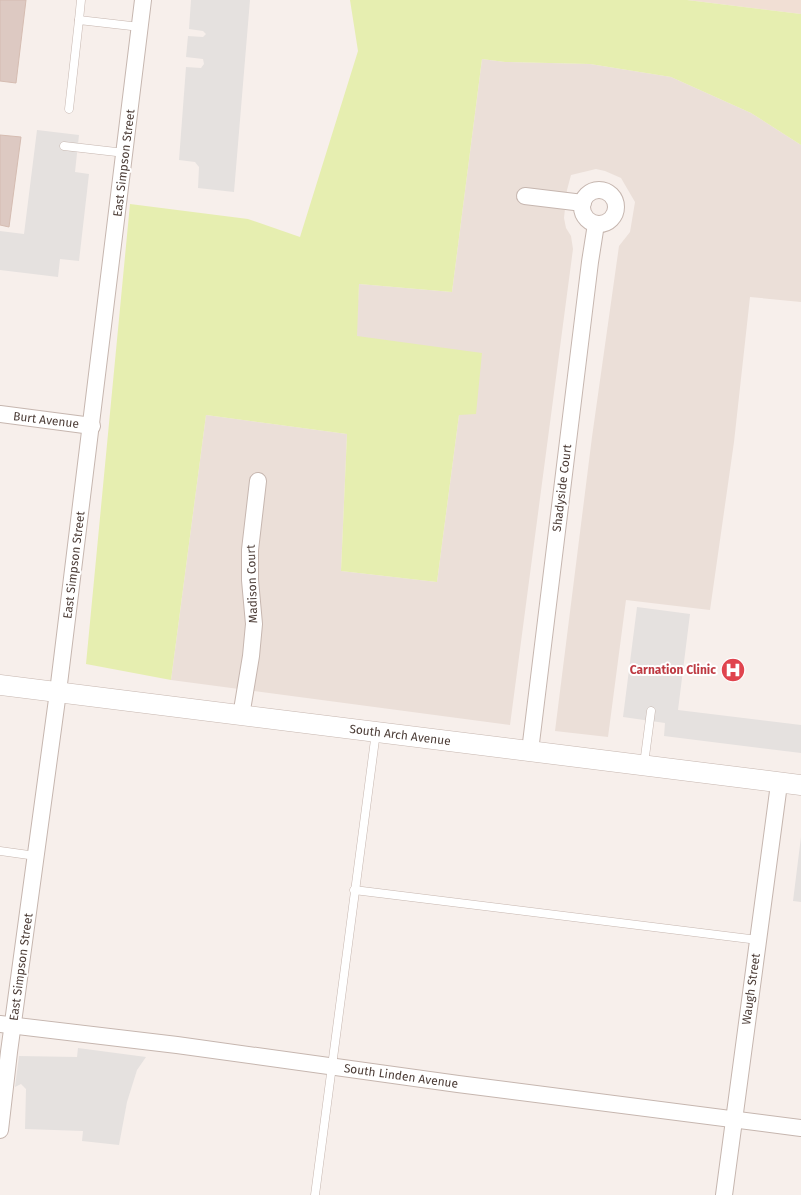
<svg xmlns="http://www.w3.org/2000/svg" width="801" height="1195" font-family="'Fira Sans',sans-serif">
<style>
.residential{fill:#ebdfd8}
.education{fill:#f1dfd4}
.green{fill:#e6eeb0}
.parking{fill:#e5e1df}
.building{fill:#ddc9c2;stroke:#d5bcb1}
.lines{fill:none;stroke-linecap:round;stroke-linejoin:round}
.service-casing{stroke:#c6b6af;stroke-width:9}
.minor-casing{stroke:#c6b6af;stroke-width:18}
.tertiary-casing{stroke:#c6b6af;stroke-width:21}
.service{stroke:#fff;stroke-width:8}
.minor{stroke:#fff;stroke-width:16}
.tertiary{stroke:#fff;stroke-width:20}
.labels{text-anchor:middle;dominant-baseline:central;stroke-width:4;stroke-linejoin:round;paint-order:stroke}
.street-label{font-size:12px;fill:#4c3d37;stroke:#fff}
.health-label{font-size:12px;font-weight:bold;fill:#be3a42;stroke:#fff;text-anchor:end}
</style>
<rect width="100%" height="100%" fill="#f7efeb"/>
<polygon class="residential" points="482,59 505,62 590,64 671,77 751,113 801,145 801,302 750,297 734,442 710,610 626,600 608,737 555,731 592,437 619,246 630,232 635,202 621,178 605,171 596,169 571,175 567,190 564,218 566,228 571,236 573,249 510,725 171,680 206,415 347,434 341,571 437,582 459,415 356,336 359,284 452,292"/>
<polygon class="education" points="687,0 801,0 801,14"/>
<polygon class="green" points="350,0 687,0 801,14 801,145 751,113 671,77 590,64 505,62 482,59 452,292 359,284 357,336 482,353 476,414 459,415 437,582 341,571 347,434 206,415 171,680 86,664 130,204 248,219 300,237 358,51"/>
<g class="parking">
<polygon points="191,0 250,0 234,192 198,188 199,167 195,162 179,160 186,67 201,68 204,64 203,59 186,57 188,36 203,37 206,34 203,31 189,29"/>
<polygon points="37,130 79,135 75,172 89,174 79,261 60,259 58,277 0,270 0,231 24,234"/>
<polygon points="637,607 690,614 678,710 801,725 801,753 664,736 665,723 623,717"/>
<polygon points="801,837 801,902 793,901"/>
<polygon points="78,1048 146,1057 137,1070 127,1102 119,1145 82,1141 83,1131 25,1129 26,1089 21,1084 15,1087 19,1056 77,1057"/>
</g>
<g class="building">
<polygon points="0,0 26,0 16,83 0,81"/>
<polygon points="0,135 21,137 9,227 0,225"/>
</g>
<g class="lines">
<g class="service-casing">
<g id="service">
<polyline points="79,20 81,0"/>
<polyline points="69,109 79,20 140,27"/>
<polyline points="64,146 125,153"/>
<polyline points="644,764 651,711"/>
<polyline points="0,851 36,856"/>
<polyline points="354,890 758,940"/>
<polyline points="315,1195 376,732"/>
</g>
</g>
<g class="minor-casing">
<g id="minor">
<circle cx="599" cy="207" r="17"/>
<polyline points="525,196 583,203"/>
<polyline points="0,414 92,426"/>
<polyline points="241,716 251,656 254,624 250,580 250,550 258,481"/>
<polyline points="530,751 590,262 596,224"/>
<polyline points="0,1024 177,1045 458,1084 801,1128"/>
<polyline points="0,1130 9,1052 58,692 143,0"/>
<polyline points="724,1195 779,784"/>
</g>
</g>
<g class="tertiary-casing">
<polyline id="tertiary" points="0,685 801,785"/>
</g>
<use href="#service" class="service"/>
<use href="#minor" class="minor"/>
<use href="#tertiary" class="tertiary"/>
</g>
<defs>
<g id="hospital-disc" transform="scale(1.25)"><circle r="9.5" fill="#e0444e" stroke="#fff"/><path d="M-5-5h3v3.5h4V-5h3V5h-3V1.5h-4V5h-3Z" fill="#fff"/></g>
</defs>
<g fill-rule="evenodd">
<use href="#hospital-disc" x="733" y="670"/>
</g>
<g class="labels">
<g class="street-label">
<text transform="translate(124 163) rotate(-83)">East Simpson Street</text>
<text transform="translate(46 420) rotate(7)">Burt Avenue</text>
<text transform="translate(562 488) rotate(-83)">Shadyside Court</text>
<text transform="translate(74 565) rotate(-83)">East Simpson Street</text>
<text transform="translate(252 584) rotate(-92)">Madison Court</text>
<text transform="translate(400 735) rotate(7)">South Arch Avenue</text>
<text transform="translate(21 967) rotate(-82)">East Simpson Street</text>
<text transform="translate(751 989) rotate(-82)">Waugh Street</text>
<text transform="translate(401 1076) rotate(8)">South Linden Avenue</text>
</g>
<g class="health-label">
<text x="716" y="670">Carnation Clinic</text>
</g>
</g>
</svg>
